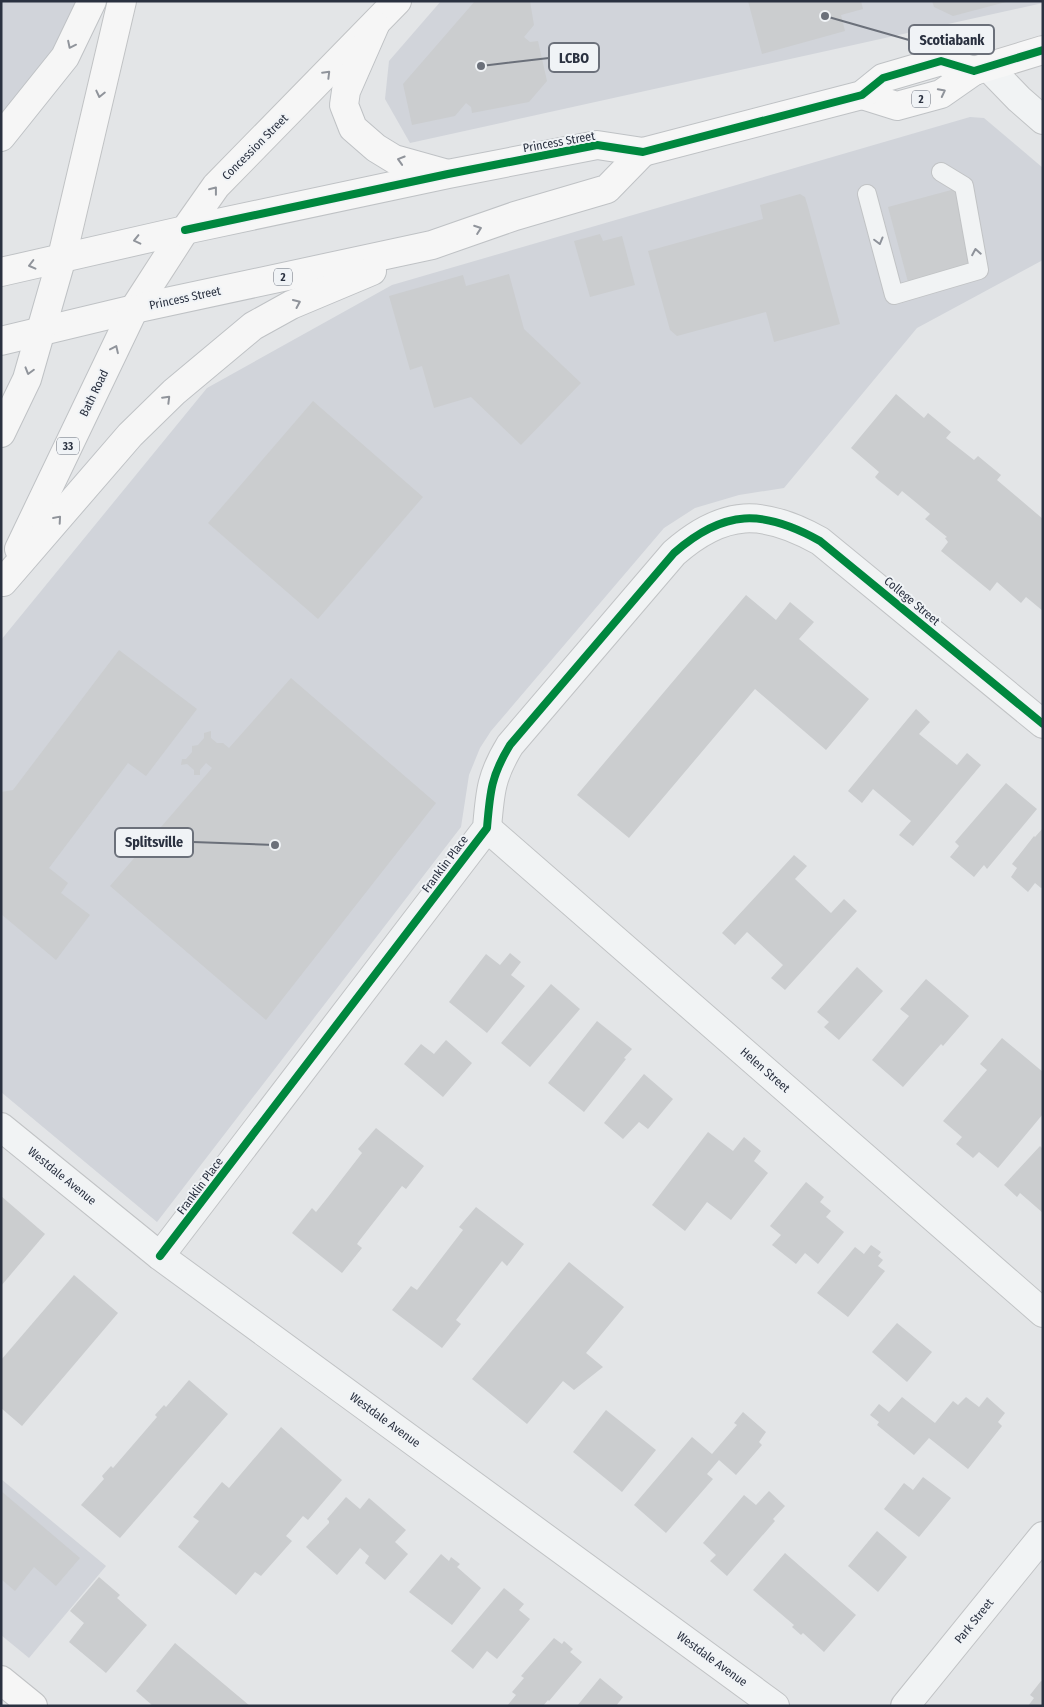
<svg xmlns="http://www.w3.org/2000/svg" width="1044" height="1707" font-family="'Fira Sans Condensed',sans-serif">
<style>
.built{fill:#d1d4da}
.building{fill:#cbcdcf}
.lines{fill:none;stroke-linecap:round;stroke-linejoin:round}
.lane-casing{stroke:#c1c3c5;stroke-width:20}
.street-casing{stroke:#c1c3c5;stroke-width:30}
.secondary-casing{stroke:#c1c3c5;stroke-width:30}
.primary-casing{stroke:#bfc2c5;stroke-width:30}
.lane{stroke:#f1f3f4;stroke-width:18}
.street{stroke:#f1f3f4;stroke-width:28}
.secondary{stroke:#f6f6f6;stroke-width:28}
.primary{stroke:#f6f6f6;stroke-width:28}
.cycleway-casing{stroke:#f0f3f6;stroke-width:11}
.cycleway{stroke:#00873e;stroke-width:8}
.oneway{stroke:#90949b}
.oneway2{stroke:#8e929a}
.labels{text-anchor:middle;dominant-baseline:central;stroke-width:4;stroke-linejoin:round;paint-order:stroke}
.shield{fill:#f0f3f6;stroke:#656b77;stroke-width:1}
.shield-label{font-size:11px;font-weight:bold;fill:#2a3140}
.street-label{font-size:12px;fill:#2a3140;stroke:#f0f3f6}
.leader{fill:none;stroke:#6b707a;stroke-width:2}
.callout-dot{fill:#6b707a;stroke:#f0f3f6;stroke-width:2}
.callout{fill:#f0f3f6;stroke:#6b707a;stroke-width:2}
.callout-label{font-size:14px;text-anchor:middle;font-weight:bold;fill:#2a3140}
</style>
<rect width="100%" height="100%" fill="#e3e5e7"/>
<g class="built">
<polygon points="1,1 89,1 1,139"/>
<polygon points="441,1 1043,1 1043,3 410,143 385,99 389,61"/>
<polygon points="970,117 984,118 1043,168 1043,260 917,328 784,488 739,495 695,508 664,528 491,731 480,748 469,775 461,827 157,1222 1,1092 1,640 207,388 392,285"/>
<polygon points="1,1479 106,1566 29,1658 1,1635"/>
</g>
<g class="building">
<polygon points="475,1 530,1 534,25 524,37 530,42 538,41 547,81 529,102 472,113 471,107 466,103 455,116 412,125 403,84"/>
<polygon points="748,1 861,1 863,9 841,15 845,31 762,54"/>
<polygon points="932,1 1006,1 1006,2 953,16 934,7"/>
<polygon points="955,189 975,264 908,282 888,207"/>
<polygon points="800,194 805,197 808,207 840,324 774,342 766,312 677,336 670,330 648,251 763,219 760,205"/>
<polygon points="600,234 603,241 622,236 635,285 590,297 574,241"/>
<polygon points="509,274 524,329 581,383 521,445 471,397 434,408 422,366 410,370 389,296 463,275 466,286"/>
<polygon points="896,394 924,418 928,413 951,432 946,438 974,460 978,456 1001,475 997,480 1043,519 1043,611 1026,597 1021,603 997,582 990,591 941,551 948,542 945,538 947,537 925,519 930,514 902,491 898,496 878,480 875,477 879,472 851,448"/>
<polygon points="313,401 423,497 318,619 208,523"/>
<polygon points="746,595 776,620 790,602 814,622 799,639 869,699 826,750 755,689 629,838 577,795"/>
<polygon points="119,650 197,709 146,776 128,763 49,868 68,883 61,893 90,915 56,960 1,914 1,792 13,790"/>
<polygon points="291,678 436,803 266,1020 110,886 212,768 206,763 200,770 200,775 194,775 194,770 187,764 181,765 182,759 186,759 192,752 192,746 198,745 204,738 204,733 211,731 211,738 217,743 223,743 229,748"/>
<polygon points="916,709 930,722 919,734 957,765 967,753 981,765 913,846 899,835 911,821 873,789 862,803 848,791"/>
<polygon points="1006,783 1037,809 987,869 984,865 974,877 950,857 959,846 955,842"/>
<polygon points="1043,828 1043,887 1041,888 1035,883 1028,892 1011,877 1017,868 1012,864 1034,836 1035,837"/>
<polygon points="794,855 807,866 795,879 831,913 844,899 857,911 785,990 771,978 783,965 747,932 735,945 722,933"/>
<polygon points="510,953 521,962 511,975 525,986 487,1033 449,1002 486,954 500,965"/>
<polygon points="857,967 883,991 839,1040 824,1027 829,1022 817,1012"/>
<polygon points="926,979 969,1016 943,1046 941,1044 903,1087 872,1060 909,1016 900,1009"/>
<polygon points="551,984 580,1009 530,1067 501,1043"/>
<polygon points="597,1021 632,1049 624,1058 626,1059 584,1112 548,1083"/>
<polygon points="1002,1038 1043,1072 1043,1114 998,1168 979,1152 973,1158 956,1144 962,1137 943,1121 987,1070 980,1064"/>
<polygon points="446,1040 472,1063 443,1097 404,1064 421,1044 434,1054"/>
<polygon points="644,1074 673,1099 648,1129 639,1122 623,1139 604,1123"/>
<polygon points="376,1128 424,1166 406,1189 402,1186 359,1241 357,1244 362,1248 342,1273 292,1233 312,1208 316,1212 328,1197 362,1153 358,1149"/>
<polygon points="708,1132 733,1151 744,1137 761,1151 754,1161 768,1173 731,1220 707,1202 685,1231 652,1205"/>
<polygon points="1040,1146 1043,1149 1043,1213 1020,1193 1017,1197 1004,1185"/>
<polygon points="806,1182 824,1197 820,1202 831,1211 826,1217 844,1232 818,1264 805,1253 796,1264 772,1245 781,1235 770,1226"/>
<polygon points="1,1196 45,1234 1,1286"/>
<polygon points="476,1207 524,1244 507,1266 502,1261 456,1320 461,1324 442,1348 392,1310 411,1286 417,1290 463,1230 459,1227"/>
<polygon points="871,1245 881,1252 878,1256 883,1260 878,1266 885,1271 848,1317 817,1293 855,1247 864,1254"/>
<polygon points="569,1262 624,1307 586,1353 603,1367 574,1390 563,1381 527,1424 472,1379"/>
<polygon points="74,1275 118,1313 22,1426 1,1408 1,1360"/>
<polygon points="897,1323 932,1352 907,1382 872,1352"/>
<polygon points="189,1380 228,1414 120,1538 81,1505 104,1479 102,1476 111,1466 113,1468 157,1417 155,1415 164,1405 166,1407"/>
<polygon points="902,1397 935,1423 953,1401 958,1405 966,1397 979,1407 987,1397 1005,1413 998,1422 1002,1426 968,1469 929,1438 914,1455 877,1425 879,1422 870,1415 879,1404 889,1412"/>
<polygon points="606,1410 656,1450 622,1492 573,1452"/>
<polygon points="743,1412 766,1432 759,1442 762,1445 736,1475 719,1460 707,1474 713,1479 666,1533 634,1505 692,1437 712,1454 737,1425 734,1423"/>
<polygon points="281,1427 342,1480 308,1520 303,1516 286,1536 292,1541 261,1576 255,1572 236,1595 178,1547 199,1521 193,1517 222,1482 229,1488"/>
<polygon points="923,1477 951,1498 919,1537 884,1509 904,1483 913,1490"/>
<polygon points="1,1491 80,1558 56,1586 34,1567 15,1591 1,1579"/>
<polygon points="769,1491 785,1506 773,1519 775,1521 727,1576 710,1561 716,1555 703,1543 744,1495 756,1505"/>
<polygon points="346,1497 360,1509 369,1498 406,1530 395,1542 408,1554 385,1580 365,1563 369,1556 360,1548 337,1575 306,1547 329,1523 329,1521 327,1519"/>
<polygon points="877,1531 907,1557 878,1592 848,1566"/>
<polygon points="785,1553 856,1615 824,1652 803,1633 801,1635 792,1627 794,1625 753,1590"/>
<polygon points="441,1554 449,1561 451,1557 460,1564 457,1567 481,1588 452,1625 409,1592"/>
<polygon points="99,1577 120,1595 117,1598 147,1625 106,1673 69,1642 84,1623 70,1611"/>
<polygon points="504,1588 524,1604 519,1610 530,1619 497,1659 487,1651 473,1669 451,1651"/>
<polygon points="554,1638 562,1644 564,1641 573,1649 570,1652 582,1662 549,1701 548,1700 543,1706 507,1706 516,1695 512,1692 524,1678 521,1676"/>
<polygon points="175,1643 250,1706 153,1706 136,1691"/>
<polygon points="600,1678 623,1697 616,1706 577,1706"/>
<polygon points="1041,1681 1043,1682 1043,1706 1028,1706 1034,1698 1030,1695"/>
</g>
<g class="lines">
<g class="lane-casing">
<polyline id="lane" points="867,194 894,295 979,270 964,186 941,172"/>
</g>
<g class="street-casing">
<g id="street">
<polyline points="987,66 1019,99 1043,120"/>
<polyline points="487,828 1043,1313"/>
<polyline points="1,1127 160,1256 775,1706"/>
<path d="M 160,1256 L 487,828 C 490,792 491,776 510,745 L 674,553 C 724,509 763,509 820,541 L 1043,724"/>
<polyline points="905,1706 1043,1536"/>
</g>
</g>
<g class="secondary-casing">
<g id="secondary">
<polyline points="974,71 1043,50"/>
<polyline points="62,257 122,1"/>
<polyline points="134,309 185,230 216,186 397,1"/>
<polyline points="1,1680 33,1706"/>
</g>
</g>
<g class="primary-casing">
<g id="primary">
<polyline points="375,25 346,91 344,105 353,128 376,148 394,159 444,173"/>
<polyline points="862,95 897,106 941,94 974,71"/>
<polyline points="1,137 65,57 92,1"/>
<polyline points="1,272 185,230 448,174 597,145 643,152 862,95 883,78 941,61 974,71"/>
<polyline points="1,341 134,309 432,245 515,216 607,189 643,152"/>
<polyline points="1,433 27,379 62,257"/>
<polyline points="19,549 134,309"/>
<polyline points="3,582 130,435 174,392 253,326 291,305 372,271"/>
</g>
</g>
<use href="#lane" class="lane"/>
<use href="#street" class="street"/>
<use href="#secondary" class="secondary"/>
<use href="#primary" class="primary"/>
<g class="cycleway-casing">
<g id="cycleway">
<polyline points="185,230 448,174 597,145 643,152 862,95 883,78 941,61 974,71 1043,50"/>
<path d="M 160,1256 L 487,828 C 490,792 491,776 510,745 L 674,553 C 724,509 763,509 820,541 L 1043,724"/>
</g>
</g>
<use href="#cycleway" class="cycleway"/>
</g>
<defs><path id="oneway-chevron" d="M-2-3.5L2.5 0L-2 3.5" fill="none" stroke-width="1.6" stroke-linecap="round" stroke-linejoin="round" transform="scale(1.25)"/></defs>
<g class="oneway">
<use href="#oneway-chevron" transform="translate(71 45) rotate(116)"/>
<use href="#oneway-chevron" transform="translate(327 74) rotate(-45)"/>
<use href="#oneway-chevron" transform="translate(942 92) rotate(-27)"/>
<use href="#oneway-chevron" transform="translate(100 94) rotate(103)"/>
<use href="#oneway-chevron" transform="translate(401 160) rotate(-163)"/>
<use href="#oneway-chevron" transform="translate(214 190) rotate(-52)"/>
<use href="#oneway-chevron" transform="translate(478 229) rotate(-20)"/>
<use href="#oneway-chevron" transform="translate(137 240) rotate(167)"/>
<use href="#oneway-chevron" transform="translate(32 265) rotate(166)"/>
<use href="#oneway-chevron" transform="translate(297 303) rotate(-24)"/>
<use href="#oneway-chevron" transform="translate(115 349) rotate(-65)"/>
<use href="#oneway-chevron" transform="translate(29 371) rotate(106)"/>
<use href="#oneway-chevron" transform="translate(167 399) rotate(-45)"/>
<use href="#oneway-chevron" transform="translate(58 519) rotate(-49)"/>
</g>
<g class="oneway2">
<use href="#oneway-chevron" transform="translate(879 241) rotate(75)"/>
<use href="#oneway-chevron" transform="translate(976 252) rotate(-100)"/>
</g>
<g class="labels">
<g class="shield">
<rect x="912" y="90.5" width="18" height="17" rx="4"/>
<rect x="274" y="268.5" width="18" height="17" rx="4"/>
<rect x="57" y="437.5" width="22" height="17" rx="4"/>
</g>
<g class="shield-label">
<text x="921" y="99">2</text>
<text x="283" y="277">2</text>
<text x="68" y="446">33</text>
</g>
<g class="street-label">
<text transform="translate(559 142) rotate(-10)">Princess Street</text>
<text transform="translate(255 147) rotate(-45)">Concession Street</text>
<text transform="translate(185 298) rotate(-12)">Princess Street</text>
<text transform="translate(94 393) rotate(-64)">Bath Road</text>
<text transform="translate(912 601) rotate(40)">College Street</text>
<text transform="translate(445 864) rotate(-53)">Franklin Place</text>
<text transform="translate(765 1070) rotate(41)">Helen Street</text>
<text transform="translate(62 1176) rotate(39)">Westdale Avenue</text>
<text transform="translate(200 1186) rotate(-53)">Franklin Place</text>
<text transform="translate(385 1420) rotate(36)">Westdale Avenue</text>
<text transform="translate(974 1621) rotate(-51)">Park Street</text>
<text transform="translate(712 1659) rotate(36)">Westdale Avenue</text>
</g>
</g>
<path class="leader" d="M825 16L909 40M481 66L549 58M275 845L193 842"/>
<g class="callout-dot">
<circle cx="825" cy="16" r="5"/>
<circle cx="481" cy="66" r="5"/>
<circle cx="275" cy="845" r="5"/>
</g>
<g class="callout">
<rect x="909" y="25" width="85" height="29" rx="5"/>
<rect x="549" y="43" width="50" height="29" rx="5"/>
<rect x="115" y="828" width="78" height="29" rx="5"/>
</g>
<g class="callout-label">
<text x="952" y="45">Scotiabank</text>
<text x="574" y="63">LCBO</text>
<text x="154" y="847">Splitsville</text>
</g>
<rect width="1044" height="1707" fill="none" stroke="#2a3140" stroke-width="5"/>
</svg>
